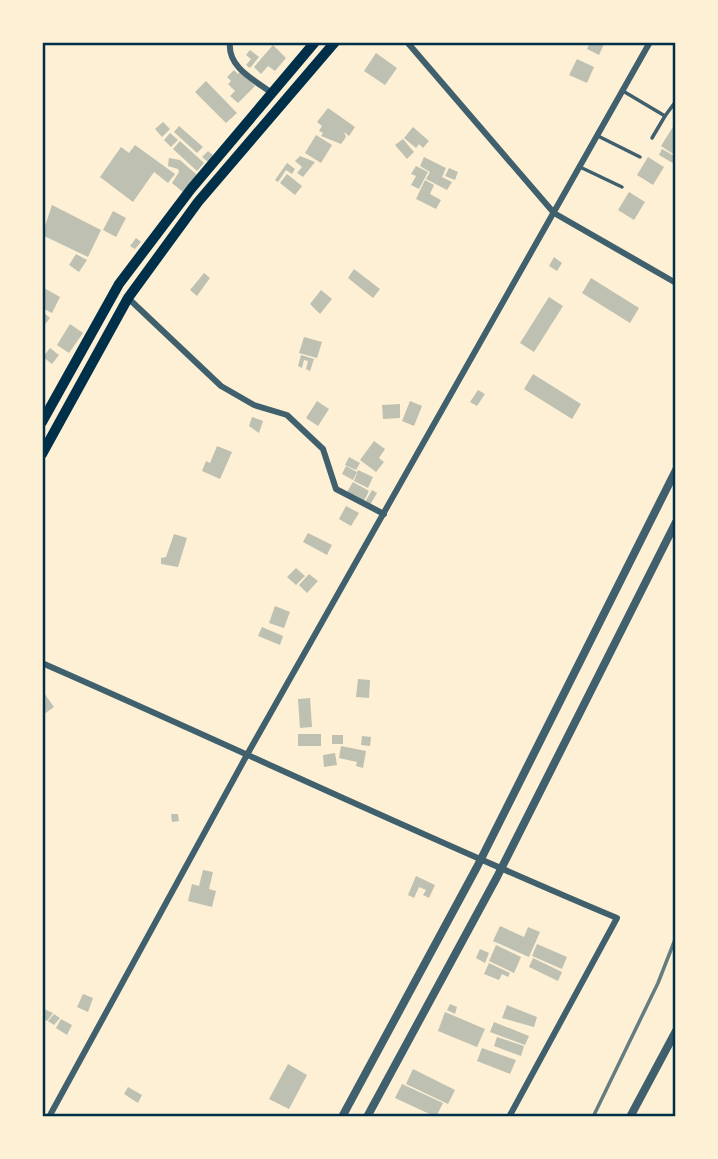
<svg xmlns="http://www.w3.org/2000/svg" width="718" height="1159" font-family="'Open Sans',sans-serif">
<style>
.building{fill:#bec0b2}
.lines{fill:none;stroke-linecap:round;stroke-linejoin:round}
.service{stroke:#3f606c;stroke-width:3.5}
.minor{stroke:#3f606c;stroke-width:6}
.tertiary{stroke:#3f606c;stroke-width:8}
.trunk{stroke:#003049;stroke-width:10}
.rail{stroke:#657d81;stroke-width:3.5}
.neatline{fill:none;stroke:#003049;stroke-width:2.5}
</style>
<rect width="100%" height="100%" fill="#fdf0d5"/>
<g class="building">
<polygon points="590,42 605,42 599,55 587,49"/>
<polygon points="273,45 286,58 275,71 268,66 261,74 254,67"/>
<polygon points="250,50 259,57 250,68 246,65 251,59 246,55"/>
<polygon points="376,53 397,68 385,85 364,71"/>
<polygon points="577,59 594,67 587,83 569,75"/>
<polygon points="234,70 238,74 240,72 255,86 238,103 230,96 235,91 228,84 231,81 227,77"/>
<polygon points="206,81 237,113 226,123 195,92"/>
<polygon points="328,108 355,127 349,136 344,132 346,137 341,144 321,136 323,133 319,131 322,126 317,122"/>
<polygon points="163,122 170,129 162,137 155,129"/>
<polygon points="676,122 676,149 673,154 661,146"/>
<polygon points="179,126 203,147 197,153 174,132"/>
<polygon points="413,127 429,141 423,148 419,144 416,148 404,138"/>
<polygon points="170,133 178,140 171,147 164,140"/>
<polygon points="316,135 332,145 321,163 305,153"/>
<polygon points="403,139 414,152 407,159 395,145"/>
<polygon points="180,141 204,163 197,171 173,149"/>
<polygon points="135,145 175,174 168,183 154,172 133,202 100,177 121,147 129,153"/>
<polygon points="662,149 676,157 676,165 659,155"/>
<polygon points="208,151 214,156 208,162 202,157"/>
<polygon points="300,156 315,162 303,177 297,173 302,167 295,161"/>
<polygon points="424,157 446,168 442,177 452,182 447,190 426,179 430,172 420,166"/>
<polygon points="648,157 664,167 653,185 637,175"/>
<polygon points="169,158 180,160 197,175 183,192 172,183 179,172 178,169 168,166"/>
<polygon points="287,163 295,169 292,174 286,170 278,182 275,180"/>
<polygon points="416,166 428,172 419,189 411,185 416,176 411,174"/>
<polygon points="449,168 458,172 455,180 445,176"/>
<polygon points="287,174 302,186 295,195 280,183"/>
<polygon points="425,180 434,185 430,194 441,200 436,209 416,199"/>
<polygon points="629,192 645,202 634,220 618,210"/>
<polygon points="52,205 101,230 88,257 42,235"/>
<polygon points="113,211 126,218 116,237 103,230"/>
<polygon points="136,238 141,242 135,249 130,246"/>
<polygon points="76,254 87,260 79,272 69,265"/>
<polygon points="554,257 562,263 557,271 549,266"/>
<polygon points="354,269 380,289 373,298 348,278"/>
<polygon points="204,273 210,278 197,296 190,290"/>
<polygon points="591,278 639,308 630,323 582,293"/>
<polygon points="44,288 60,297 52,313 42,308"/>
<polygon points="321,290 332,299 320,314 310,304"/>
<polygon points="549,297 563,306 534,352 520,343"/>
<polygon points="42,311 50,318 42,328"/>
<polygon points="70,324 83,333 69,353 57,345"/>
<polygon points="304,337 322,342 317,358 299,353"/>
<polygon points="50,348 59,355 52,364 43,357"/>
<polygon points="301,355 314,359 310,371 306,369 308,361 304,360 302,368 298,366"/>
<polygon points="533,374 581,404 572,419 524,389"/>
<polygon points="478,390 485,394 477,406 470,402"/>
<polygon points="317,401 329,409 318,426 306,418"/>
<polygon points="410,401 422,406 414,426 402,421"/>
<polygon points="400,404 400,418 383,419 382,405"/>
<polygon points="252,417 263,421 259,433 249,426"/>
<polygon points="374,441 385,449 379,458 384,462 376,472 360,460"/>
<polygon points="217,446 232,452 220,479 202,471 206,461 210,463"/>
<polygon points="349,457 360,463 356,470 345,465"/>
<polygon points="346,466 357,472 353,480 342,474"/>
<polygon points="358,470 373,477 368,488 354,481"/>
<polygon points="353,482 369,491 364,501 347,492"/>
<polygon points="372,490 377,493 370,505 365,502"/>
<polygon points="346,506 359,513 351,526 339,519"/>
<polygon points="308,533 332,545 327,555 303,542"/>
<polygon points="174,534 187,538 178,567 161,564 161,558 166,557"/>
<polygon points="296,568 305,576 296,585 287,577"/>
<polygon points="309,574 318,581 307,593 299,585"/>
<polygon points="275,606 290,612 284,628 269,623"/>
<polygon points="262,627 283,636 280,645 258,636"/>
<polygon points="358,679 370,680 369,698 356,697"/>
<polygon points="44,693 54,707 44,714 42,694"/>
<polygon points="310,698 312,727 300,728 298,699"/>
<rect x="298" y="734" width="23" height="12"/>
<rect x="332" y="735" width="11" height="9"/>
<polygon points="362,736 371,737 370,746 361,745"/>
<polygon points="341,746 366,751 363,768 356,766 357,762 339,758"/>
<polygon points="335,753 337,765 324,767 323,755"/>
<polygon points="171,814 178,814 179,821 172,822"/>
<polygon points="203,870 213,872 209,889 216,891 212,907 188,901 192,884 199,886"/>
<polygon points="416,876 435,885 429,898 423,895 426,890 419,887 414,898 408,895"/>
<polygon points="500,926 524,937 528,927 540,932 529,957 493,941"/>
<polygon points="537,944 567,957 562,969 532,956"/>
<polygon points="496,945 521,957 514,973 489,961"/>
<polygon points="480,949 489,953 485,963 476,958"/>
<polygon points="533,958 562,972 558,981 529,967"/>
<polygon points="489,963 510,973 508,977 502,974 499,980 484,974"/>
<polygon points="83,994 93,998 88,1012 77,1007"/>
<polygon points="450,1004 457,1007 455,1014 447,1010"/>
<polygon points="507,1005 537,1017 534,1027 502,1018"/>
<polygon points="42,1008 53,1013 47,1021 42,1018"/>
<polygon points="445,1012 485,1029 477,1047 438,1031"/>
<polygon points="54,1014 60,1018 54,1025 48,1021"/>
<polygon points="61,1019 72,1025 67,1035 56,1028"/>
<polygon points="494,1022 529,1036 525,1045 490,1032"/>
<polygon points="497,1037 524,1046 521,1056 494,1046"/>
<polygon points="482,1048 516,1060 510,1074 477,1061"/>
<polygon points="288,1064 307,1075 289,1109 269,1099"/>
<polygon points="413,1069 455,1090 448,1104 406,1084"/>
<polygon points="402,1084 443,1103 436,1117 395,1098"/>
<polygon points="128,1087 142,1095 138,1103 124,1094"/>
</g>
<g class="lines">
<g class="service">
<polyline points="623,91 665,116 676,101"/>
<polyline points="598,136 640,157"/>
<polyline points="652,138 665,116"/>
<polyline points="580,167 622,187"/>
</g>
<g class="minor">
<path d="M 230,42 C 227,67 254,80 272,93"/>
<polyline points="407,42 554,213 676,283"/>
<polyline points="674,42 676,43"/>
<polyline points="128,298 221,386 254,405 287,415 323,449 336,489 384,514"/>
<path d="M 42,663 C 234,747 423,837 617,918 L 509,1117"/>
<polyline points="49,1117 248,753 650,42"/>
</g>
<g class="tertiary">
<polyline points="342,1117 477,867 676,470"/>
<polyline points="367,1117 497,877 676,522"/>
<polyline points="630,1117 676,1031"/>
</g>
<g class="trunk">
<polyline points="42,422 119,284 191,189 315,42"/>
<polyline points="42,454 128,298 198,202 335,42"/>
</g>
<polyline class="rail" points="593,1117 658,983 676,937"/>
</g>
<rect width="718" height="1159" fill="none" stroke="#fdf0d5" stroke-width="88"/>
<rect x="44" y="44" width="630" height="1071" class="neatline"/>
</svg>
